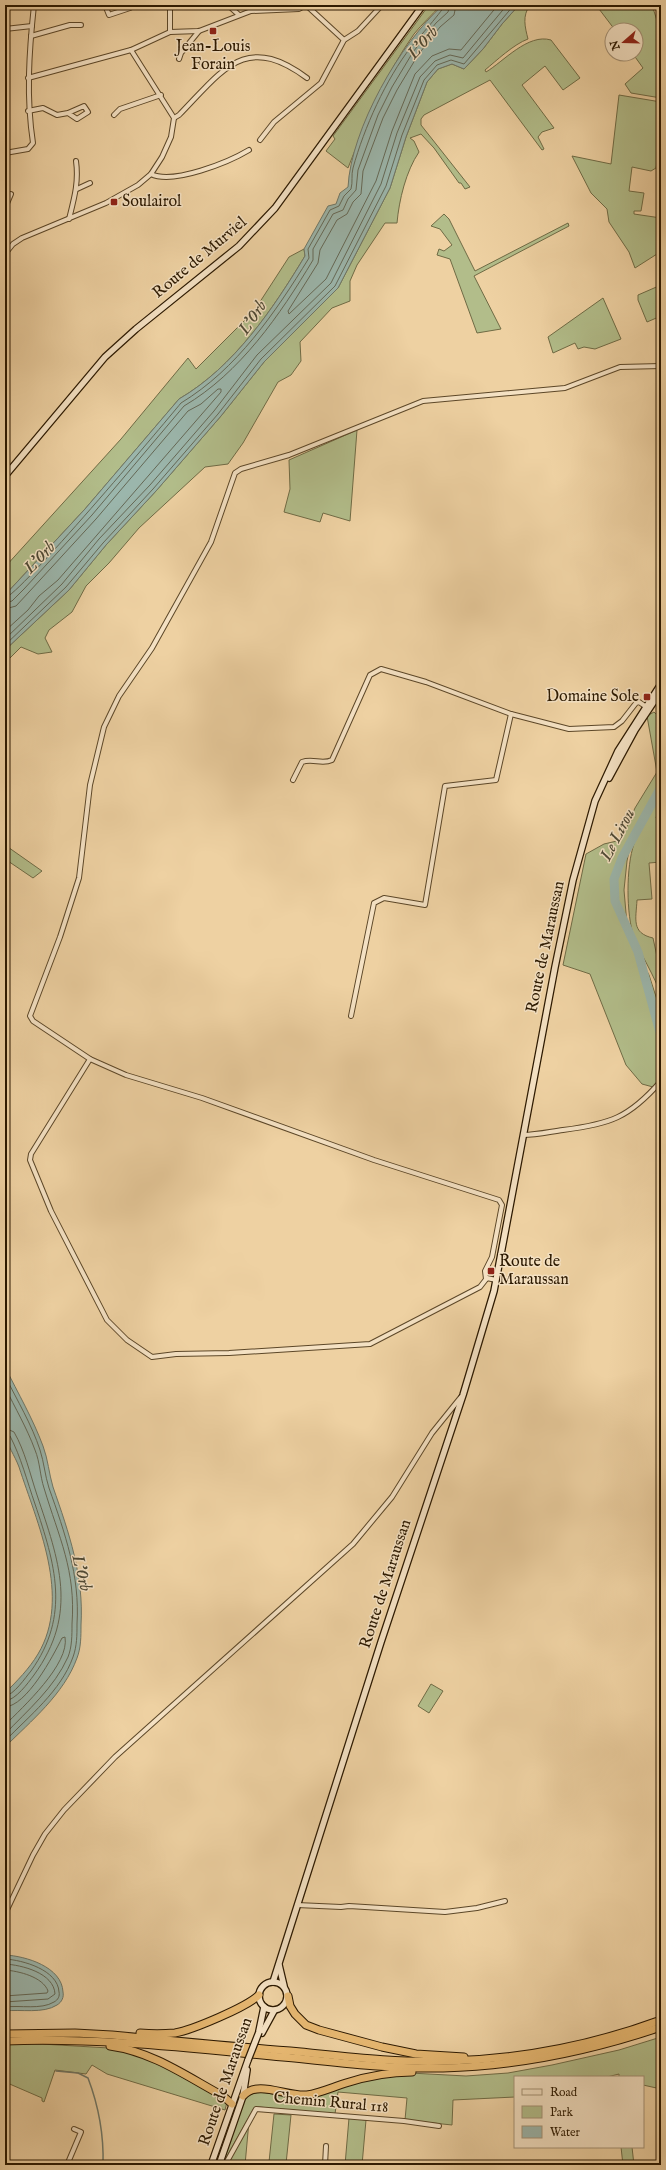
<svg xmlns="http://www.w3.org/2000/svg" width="666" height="2170" font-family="'IM FELL English',serif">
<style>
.green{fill:#b2bd8a;stroke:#6f6b45}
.water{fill:#9bb6ac;stroke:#6f7767}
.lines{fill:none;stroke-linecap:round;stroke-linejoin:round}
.shore{stroke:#646856;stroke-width:1}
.stream{stroke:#6f7767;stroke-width:1.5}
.river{stroke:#9bb6ac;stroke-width:9}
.street-casing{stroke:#5c4728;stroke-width:6}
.secondary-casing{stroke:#2c1900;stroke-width:8}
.highway-casing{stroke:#2c1900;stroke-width:9}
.street{stroke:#f4e1c3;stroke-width:4}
.secondary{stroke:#f4e1c3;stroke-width:5.5}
.highway{stroke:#e7b871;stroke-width:7}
.secondary-bridge-casing{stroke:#2c1900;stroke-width:8;stroke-linecap:butt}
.secondary-bridge{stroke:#f4e1c3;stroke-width:5.5}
.poi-dot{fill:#8f2418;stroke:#f4e1c3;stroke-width:1.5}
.labels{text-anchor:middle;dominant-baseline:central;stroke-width:3;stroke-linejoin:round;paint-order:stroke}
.poi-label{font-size:16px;fill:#2c1900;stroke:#f4e1c3;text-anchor:start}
.street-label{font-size:16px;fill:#2c1900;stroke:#f4e1c3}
.water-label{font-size:17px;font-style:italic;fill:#4d4834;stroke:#f4e1c3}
</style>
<rect width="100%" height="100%" fill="#eed1a2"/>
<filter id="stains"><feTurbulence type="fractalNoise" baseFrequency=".005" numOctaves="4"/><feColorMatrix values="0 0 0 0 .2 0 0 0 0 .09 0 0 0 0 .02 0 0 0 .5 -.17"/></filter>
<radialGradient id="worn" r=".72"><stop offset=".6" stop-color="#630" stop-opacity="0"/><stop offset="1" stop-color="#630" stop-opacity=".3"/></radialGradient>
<g class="green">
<path d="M 429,5 L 441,5 C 432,15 422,24 414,34 C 385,75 366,122 348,168 L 326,151 L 335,139 L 333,136 Z"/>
<path d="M 519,5 L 530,5 C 522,16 525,27 528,39 C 514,44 496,61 485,70 L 486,72 C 503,62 528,33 551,40 L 580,78 L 563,90 L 545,66 L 522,85 L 554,128 L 542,132 L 538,137 L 544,149 L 542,150 L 490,80 L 424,115 L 421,119 L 421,125 L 470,187 L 465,189 L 461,183 L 459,183 L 434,148 L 421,134 L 410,138 L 414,141 L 419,152 C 406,171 399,200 397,223 L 385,223 L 357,265 L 350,281 L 350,301 L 332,308 L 300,342 L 301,361 L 291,375 L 278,382 L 243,443 L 228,464 L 205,467 L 139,528 L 109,563 L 86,586 L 72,612 L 49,630 L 45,638 L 52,652 L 38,654 L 21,647 L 5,663 L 5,650 L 69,590 L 106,545 L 156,491 L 221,416 L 264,362 L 338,288 L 390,188 L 406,137 L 427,82 L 438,69 L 452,64 L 464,69 L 483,49 L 502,24 Z"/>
<polygon points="596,5 652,5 661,33 661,98 631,93 625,84 643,68 633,54 636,54 636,30 615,30"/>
<polygon points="619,95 661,102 661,137 656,168 651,171 632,167 629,191 644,193 641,211 634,211 634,214 661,218 661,254 657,254 635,268 629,252 609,222 607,209 591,193 572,156 611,164"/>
<polygon points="444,214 449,219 475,271 568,223 569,226 474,276 501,329 477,333 450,259 437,255 439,249 444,251 452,245 440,229 431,226"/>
<path d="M 304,249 L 305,256 C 273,309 234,367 179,399 L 85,509 L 5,595 L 5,567 L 121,439 L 188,358 L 196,369 L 254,311 L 289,257 Z"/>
<polygon points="661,285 661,316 647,322 638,300 638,295"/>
<polygon points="603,298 621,339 595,349 584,347 578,349 575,343 553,353 548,337"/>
<polygon points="357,430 350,521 323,513 320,522 284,512 290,489 289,460"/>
<polygon points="654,712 657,715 661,740 661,783 632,837 627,861 624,890 628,936 649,975 661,1012 661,1077 653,1087 642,1084 626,1065 590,974 563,965 586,854 604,844 621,840 635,808 657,772 647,716"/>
<path d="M 661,789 L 661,812 L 658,811 L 656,818 L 661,821 L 661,862 L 649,863 L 652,899 L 637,900 C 636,919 631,933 653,938 L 661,975 L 661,995 C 654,975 642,957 634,937 C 626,915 626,866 634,844 C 640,825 652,807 661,789 Z"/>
<polygon points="5,845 42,871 33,878 5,859"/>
<polygon points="431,1684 443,1691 429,1713 418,1706"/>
<path d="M 661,2037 L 661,2089 L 643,2085 L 643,2077 L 619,2077 L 619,2074 L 607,2077 L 515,2077 L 515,2097 L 453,2100 L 452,2125 L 405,2120 L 407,2098 L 338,2092 L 335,2114 L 259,2107 L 254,2108 L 222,2165 L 243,2101 C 256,2085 274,2096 290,2098 C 296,2099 303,2098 309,2098 L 377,2076 L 410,2073 L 466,2076 L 508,2073 L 552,2065 L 619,2050 Z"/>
<polygon points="24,2043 109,2048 146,2057 227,2102 225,2110 107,2074 92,2065 86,2074 55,2070 44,2102 42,2101 42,2098 5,2082 5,2044"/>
<polygon points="274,2114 291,2115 286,2164 269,2162"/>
<polygon points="349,2118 366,2120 362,2165 345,2165"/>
<polygon points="249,2121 245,2165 227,2165"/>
<polygon points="621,2147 632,2147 634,2165 623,2165"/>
</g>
<g class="water">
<path d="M 443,5 L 519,5 L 502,24 L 483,49 L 464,69 L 452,64 L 438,69 L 427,82 L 406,137 L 390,188 L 338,288 L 264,362 L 221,416 L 156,491 L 106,545 L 69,590 L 5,650 L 5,595 L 85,509 L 179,399 C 234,367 273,309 305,256 L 304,249 L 328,206 L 336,204 L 340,193 L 348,187 C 351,129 400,43 443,5 Z"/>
<path d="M 5,1367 C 18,1393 33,1419 43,1446 C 48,1459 49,1474 53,1487 C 69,1533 84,1576 81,1625 C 81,1636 81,1648 77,1658 C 64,1694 31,1721 5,1747 L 5,1693 C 17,1681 29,1669 38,1654 C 72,1597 37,1523 19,1467 C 15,1456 7,1445 5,1434 C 2,1418 5,1385 5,1367 Z"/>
<path d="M 5,1955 C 26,1956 62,1967 63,1992 C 64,1997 62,2002 57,2005 C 43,2014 21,2009 5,2011 Z"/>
</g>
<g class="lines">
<g class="shore">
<polyline points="456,5 454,15 440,27 418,55 397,90 383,118 363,171 361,194 353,202 347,214 337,220 320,250 318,263 288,311 289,314 326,279 376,181 392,131 415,74 432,56 449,49 461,50 498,5"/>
<path d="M 5,598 C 19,596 162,426 181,403 C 237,369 275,313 309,258 L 308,249 L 330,210 L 339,206 L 344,196 L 351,189 C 353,182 351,175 353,168 C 364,128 386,79 411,47 C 416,41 445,8 445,5"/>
<path d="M 5,603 L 12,601 L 24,589 L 92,515 L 184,406 C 240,373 280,315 313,260 L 313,249 L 333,214 L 343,210 L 348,199 L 356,190 L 358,170 L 378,115 L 392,87 L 413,52 L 436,23 L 448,12 L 450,5"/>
<polyline points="5,609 16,606 29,592 96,519 188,411 201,404 218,389 221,389 221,392 58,580 39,596 28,610 5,631"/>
<polyline points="5,639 62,584 99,539 150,485 214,411 257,355 331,283 381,184 397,133 420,77 435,61 450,55 463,58 507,5"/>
<polyline points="5,645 66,587 103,543 153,489 218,414 261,359 335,286 386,186 402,135 424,80 437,65 451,60 464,64 514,5"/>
<path d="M 5,1376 C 17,1400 32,1425 40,1450 C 44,1462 45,1476 49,1488 C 65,1533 80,1576 77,1624 C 77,1635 77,1646 73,1657 C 61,1691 29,1716 5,1741"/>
<path d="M 5,1387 C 15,1408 27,1428 35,1450 C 40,1462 40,1476 44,1488 C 59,1538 76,1570 72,1624 C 72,1635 72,1647 68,1657 C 54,1688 28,1710 5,1734"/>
<path d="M 5,1428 L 14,1432 C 25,1451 30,1474 37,1495 C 59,1561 79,1613 34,1675 C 28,1683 16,1700 5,1701"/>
<path d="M 5,1434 L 10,1436 C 21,1457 27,1481 35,1504 C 55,1564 71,1615 31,1671 C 25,1678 14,1695 5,1696"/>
<path d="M 5,1707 C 27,1706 53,1656 62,1638 L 65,1637 C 70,1664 23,1707 5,1725"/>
<path d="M 5,1959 C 23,1960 58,1970 59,1992 C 60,1996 58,2000 54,2002 C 41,2010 20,2005 5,2007"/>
<path d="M 5,1964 C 22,1965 54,1973 55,1994 L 48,1999 L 5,2002"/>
<path d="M 5,1970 C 19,1971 43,1977 48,1991 L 47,1993 L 5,1996"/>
</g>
<path class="stream" d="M 56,2071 L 78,2073 L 88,2078 C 99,2107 104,2134 103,2165"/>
<polyline class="river" points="661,787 622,858 614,879 615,901 638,952 661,1036"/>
<g class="street-casing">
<g id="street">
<polyline points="105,5 109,15 130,8 129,5"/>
<polyline points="170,5 170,32"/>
<polyline points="228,5 239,15"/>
<polyline points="306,5 344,40"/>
<polyline points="5,29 32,26"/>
<polyline points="31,36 70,25 81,25"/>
<polyline points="179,59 181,53 199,31"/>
<polyline points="28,78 131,50 170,32 199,31 251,11 299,9 306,5"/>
<polyline points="28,111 43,108 57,115 68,113 77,119 88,112 84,106 68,113"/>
<polyline points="114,115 120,109 161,95"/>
<path d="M 174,118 L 179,115 C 223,70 245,32 307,78"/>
<polyline points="260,140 274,122 321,83 344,40 358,31 382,5"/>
<path d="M 5,153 L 28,149 L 33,143 C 26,97 29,52 34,5"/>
<path d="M 151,174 C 173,185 229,162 249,150"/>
<polyline points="77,189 90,183"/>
<polyline points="5,208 11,194"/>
<path d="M 69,219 C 74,199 79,182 76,161"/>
<polyline points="5,254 13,244 22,238 106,203 138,185 151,174 162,157 171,137 174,118 131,50"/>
<path d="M 293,780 L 302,762 C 313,758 322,765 332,760 L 370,675 L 381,669 L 426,682 L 511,714 L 569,729 L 614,727 L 622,721 L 636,703 L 639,702 L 648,708"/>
<polyline points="351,1016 374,903 384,898 425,905 445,786 496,780 511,714"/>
<polyline points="90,1059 31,1154 30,1160 51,1211 107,1320 127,1340 152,1357 176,1354 229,1353 370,1344 480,1287 487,1278 496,1280"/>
<path d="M 523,1135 C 536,1135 549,1132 563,1130 C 610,1124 629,1118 661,1081"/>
<polyline points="486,1279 485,1271 492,1257 502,1205 499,1200 374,1160 202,1098 126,1075 90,1059 33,1021 30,1016 60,937 79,878 90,785 104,727 119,696 152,648 211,542 235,473 241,469 289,455 423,401 565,388 620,367 661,366"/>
<polyline points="297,1905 341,1907 349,1906 445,1912 477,1908 505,1901"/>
<polyline points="5,1914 33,1855 45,1834 64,1810 115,1757 353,1544 392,1497 432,1433 461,1397"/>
<polyline points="67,2165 81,2132 74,2129"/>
<polyline points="225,2165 256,2109 404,2121 439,2126"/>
<polyline points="325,2165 326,2146"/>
</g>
</g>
<g class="secondary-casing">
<g id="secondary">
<polyline points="5,476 105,357 136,329 239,246 275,208 423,5"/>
<polyline points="609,778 635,730 661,691"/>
<polyline points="279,1965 284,1986"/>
<circle cx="273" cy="1996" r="14"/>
<polyline points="273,1982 381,1642 463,1395 494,1291 555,967 573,880 595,801 618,751 661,684"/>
<polyline points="259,2031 264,2007"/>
<polyline points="262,2033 274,2011"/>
<polyline points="211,2165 248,2060"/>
<polyline points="219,2165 243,2096 247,2070"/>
</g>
</g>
<g class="highway-casing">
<g id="highway">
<polyline points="288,1996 290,2006 295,2014 306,2025 319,2030 382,2047 416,2054 464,2057"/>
<path d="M 140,2033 C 151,2034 163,2034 175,2033 C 192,2030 247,2007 259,1995"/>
<path d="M 5,2034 L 75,2033 L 112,2035 C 175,2041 238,2047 301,2052 C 350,2057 399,2063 449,2061 C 521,2059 593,2045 661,2020"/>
<path d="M 5,2041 C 105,2037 204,2050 304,2059 C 350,2064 396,2069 443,2068 C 518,2066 590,2051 661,2027"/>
<path d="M 110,2046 C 153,2052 186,2076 223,2096 L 232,2104"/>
<path d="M 243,2096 C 258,2079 286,2097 307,2095 C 320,2093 333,2087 346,2083 C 368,2076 389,2072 412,2072"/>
</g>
</g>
<use href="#street" class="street"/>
<use href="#secondary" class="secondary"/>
<use href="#highway" class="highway"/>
<g class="secondary-bridge-casing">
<polyline id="secondary-bridge" points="248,2060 259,2032"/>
</g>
<use href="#secondary-bridge" class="secondary-bridge"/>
</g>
<g class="poi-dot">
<rect x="209" y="27" width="8" height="8" rx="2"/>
<rect x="110" y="198" width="8" height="8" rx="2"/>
<rect x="643" y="693" width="8" height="8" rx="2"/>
<rect x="487" y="1267" width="8" height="8" rx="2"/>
</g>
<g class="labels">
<g class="poi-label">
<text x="213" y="47" text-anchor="middle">Jean-Louis<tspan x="213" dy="18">Forain</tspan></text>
<text x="122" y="202">Soulairol</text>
<text x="639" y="697" text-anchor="end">Domaine Sole</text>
<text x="499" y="1262">Route de<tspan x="499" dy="18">Maraussan</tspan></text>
</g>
<g class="street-label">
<text transform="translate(200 258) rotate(-40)">Route de Murviel</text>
<text transform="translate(546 947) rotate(-78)">Route de Maraussan</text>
<text transform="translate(386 1584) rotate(-72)">Route de Maraussan</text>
<text transform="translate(226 2082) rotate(-71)">Route de Maraussan</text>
<text transform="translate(331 2103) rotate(5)">Chemin Rural 118</text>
</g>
<g class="water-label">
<text transform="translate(423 43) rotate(-49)">L'Orb</text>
<text transform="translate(253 318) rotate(-56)">L'Orb</text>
<text transform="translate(40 558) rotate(-46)">L'Orb</text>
<text transform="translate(618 835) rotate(-63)">Le Lirou</text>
<text transform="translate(81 1573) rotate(76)">L'Orb</text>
</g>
</g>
<rect width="666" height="2170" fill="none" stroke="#eed1a2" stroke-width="20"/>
<rect x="6" y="6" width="654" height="2158" fill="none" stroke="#2c1900" stroke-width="2"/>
<rect x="10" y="10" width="646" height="2150" fill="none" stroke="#2c1900"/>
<rect x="514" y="2076" width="130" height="72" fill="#f4e1c3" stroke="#a49175"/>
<rect x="522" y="2089" width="20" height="6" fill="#f4e1c3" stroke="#a49175"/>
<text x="550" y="2096" font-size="12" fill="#2c1900">Road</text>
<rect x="522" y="2106" width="20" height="12" fill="#b2bd8a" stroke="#a49175"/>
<text x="550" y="2116" font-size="12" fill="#2c1900">Park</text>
<rect x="522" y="2126" width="20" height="12" fill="#9bb6ac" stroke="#a49175"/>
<text x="550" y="2136" font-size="12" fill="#2c1900">Water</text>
<g transform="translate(624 42) rotate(250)"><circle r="19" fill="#f4e1c3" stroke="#a49175"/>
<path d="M0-3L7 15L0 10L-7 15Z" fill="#8f2418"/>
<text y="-6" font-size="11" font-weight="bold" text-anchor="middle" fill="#2c1900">N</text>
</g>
<rect width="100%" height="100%" filter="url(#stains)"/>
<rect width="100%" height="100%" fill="url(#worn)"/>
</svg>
